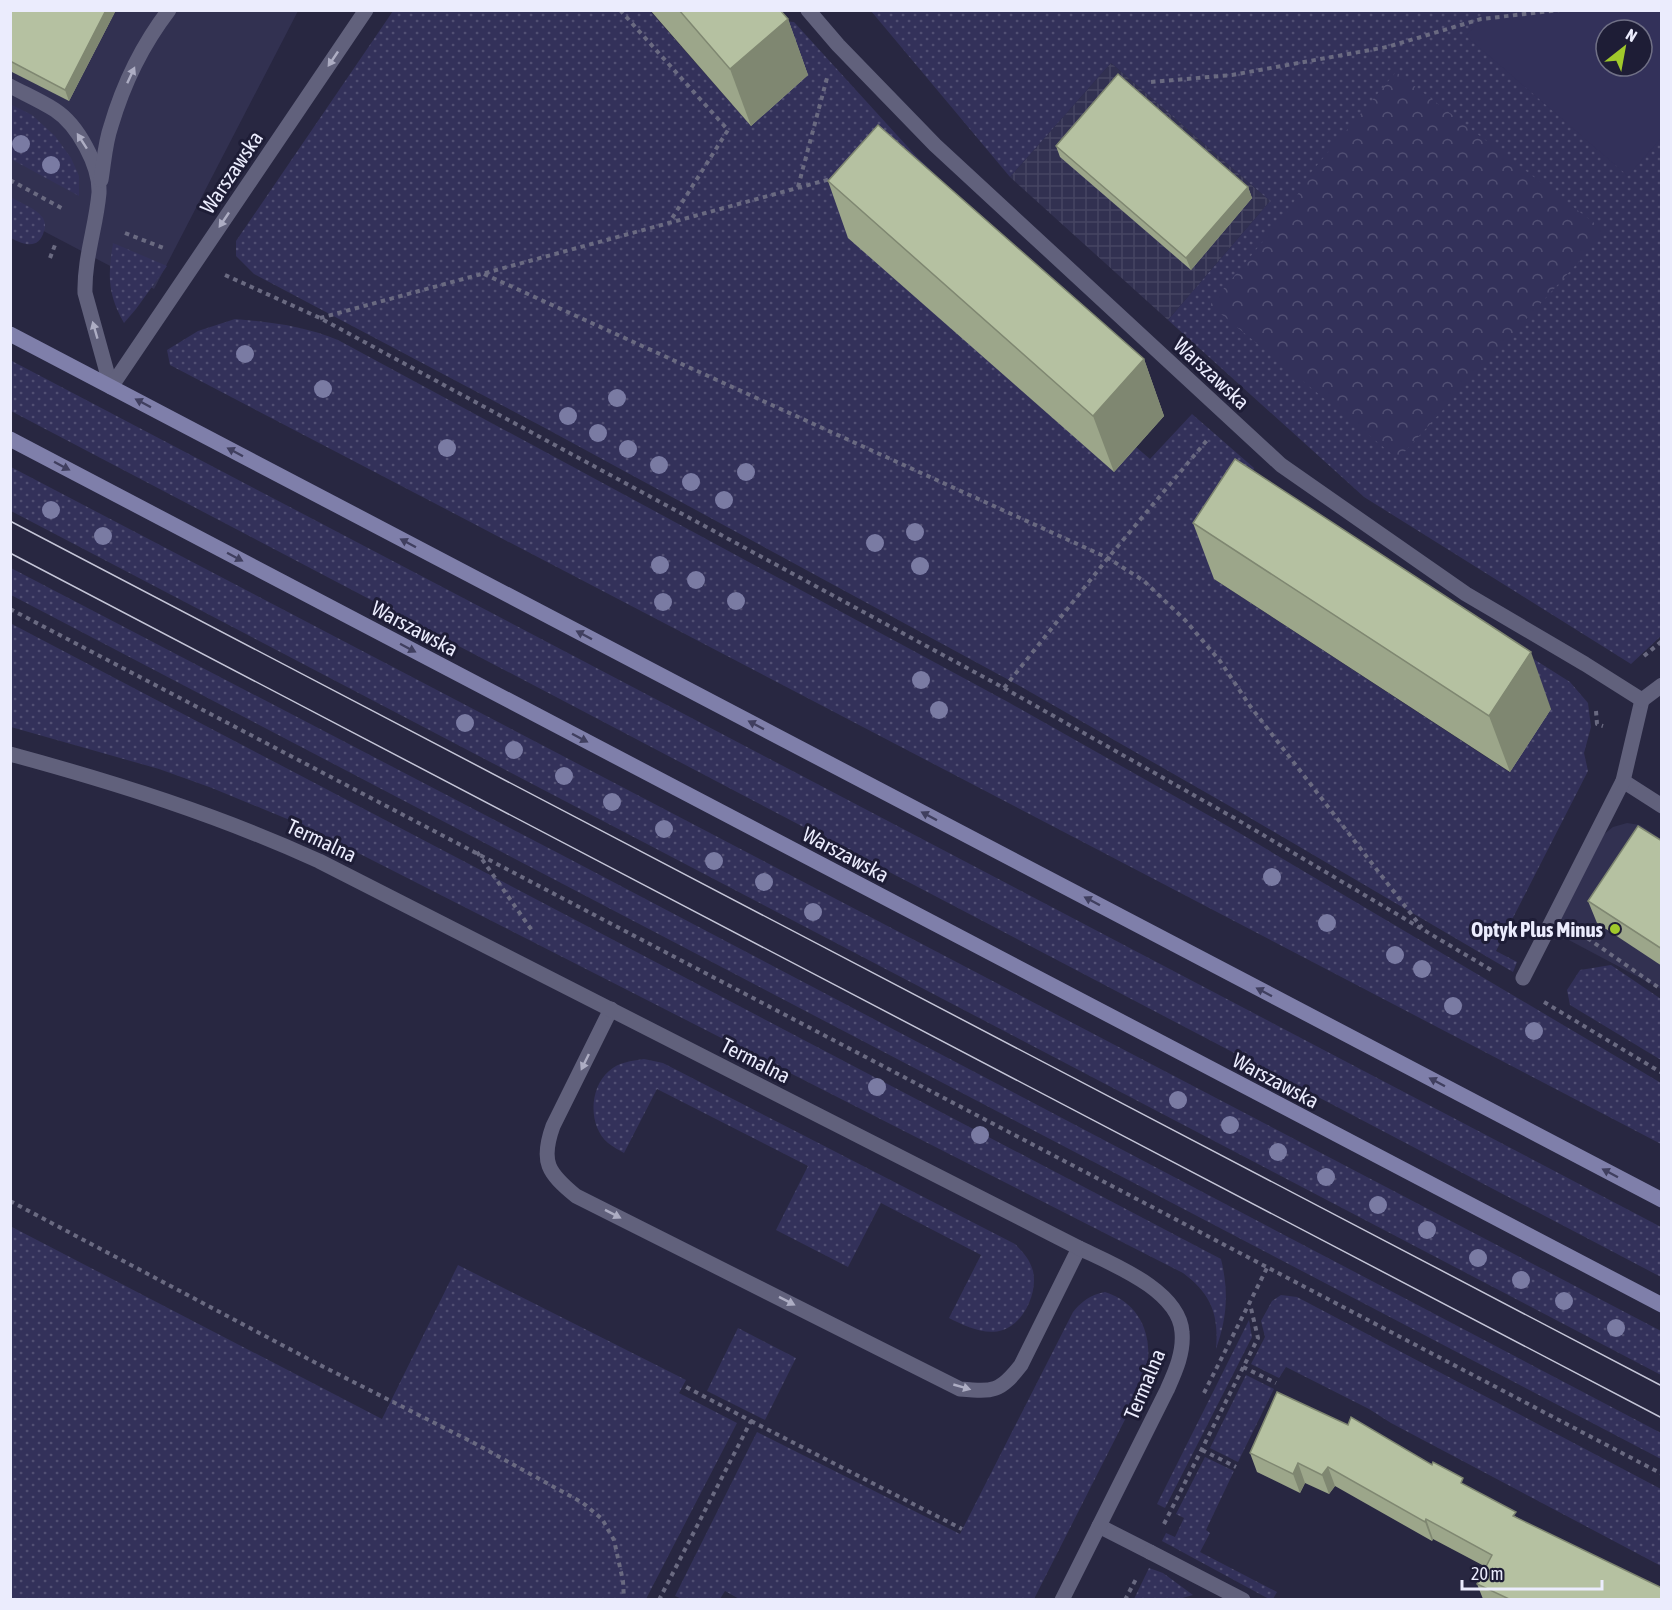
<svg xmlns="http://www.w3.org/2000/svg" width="1672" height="1610" font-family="'Asap Condensed',sans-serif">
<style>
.built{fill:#323151}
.industrial{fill:url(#industrial-grid)}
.grass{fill:url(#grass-dots);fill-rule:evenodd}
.park{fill:url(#park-crowns)}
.pitch{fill:#33315a;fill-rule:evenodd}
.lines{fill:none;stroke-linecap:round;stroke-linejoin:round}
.path{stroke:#6a6a81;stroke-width:4;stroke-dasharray:4.5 4.5;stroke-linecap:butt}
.lane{stroke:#61617c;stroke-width:15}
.street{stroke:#61617c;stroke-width:15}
.secondary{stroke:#7f7faa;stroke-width:15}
.tram{stroke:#c4c5d7;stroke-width:1.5}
.tree{fill:#7a7ba3}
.wall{fill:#9ca68a}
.shaded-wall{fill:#7f8771}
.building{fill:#b5c1a1;stroke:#7f8771;stroke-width:1.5}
.oneway{fill:#adadc3}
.oneway2{fill:#403f5f}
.poi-dot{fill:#a0c92b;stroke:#1e1d36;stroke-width:2}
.labels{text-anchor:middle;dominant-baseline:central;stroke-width:6;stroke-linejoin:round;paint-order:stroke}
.street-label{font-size:21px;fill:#ebecfd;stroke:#1e1d36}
.poi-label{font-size:21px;font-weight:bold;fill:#ebecfd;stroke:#1e1d36;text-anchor:end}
</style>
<defs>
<pattern id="industrial-grid" width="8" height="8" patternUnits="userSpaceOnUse" patternTransform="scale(1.5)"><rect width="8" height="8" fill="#323151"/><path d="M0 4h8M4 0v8" fill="none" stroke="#464562"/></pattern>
<pattern id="grass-dots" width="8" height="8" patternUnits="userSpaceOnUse" patternTransform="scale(1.5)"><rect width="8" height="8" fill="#33315a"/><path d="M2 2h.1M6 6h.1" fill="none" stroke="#514f73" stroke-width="1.8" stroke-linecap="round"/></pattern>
<pattern id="park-crowns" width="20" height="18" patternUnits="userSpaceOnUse" patternTransform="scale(1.5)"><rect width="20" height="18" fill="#33315a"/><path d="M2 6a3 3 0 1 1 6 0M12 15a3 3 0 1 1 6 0" fill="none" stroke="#514f73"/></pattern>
</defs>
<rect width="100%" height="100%" fill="#282741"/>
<g class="built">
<polygon points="10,11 298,11 154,289 11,214"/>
<polygon points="1627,823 1640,825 1661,839 1661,989 1550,930 1598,839 1613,827"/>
</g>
<polygon class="industrial" points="1111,63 1270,201 1168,320 1010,177"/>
<g class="grass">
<polygon points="393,11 650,11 751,126 782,21 794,22 916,156 959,197 1136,447 1150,459 1192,414 1254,468 1251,483 1214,579 1509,772 1551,709 1532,658 1570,682 1588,703 1591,727 1584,753 1588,771 1496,951 1517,962 1513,972 1240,812 1018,685 545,428 254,274 236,256 236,241"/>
<path d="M 871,11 L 1661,11 L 1661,636 L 1631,664 L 1364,497 L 1168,320 L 1270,201 L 1111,63 L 1010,177 ZM 1606,30 L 1642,30 L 1642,66 L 1606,66 Z"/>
<polygon points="10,104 32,115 55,136 71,158 79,176 79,196 11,159"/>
<path d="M 11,197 C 20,203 36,208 43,218 C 45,222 46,227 44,231 C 39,250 24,245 11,238 Z"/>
<path d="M 113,243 L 167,266 L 136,309 L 124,323 C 107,293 108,276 113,243 Z"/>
<path d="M 235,319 C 271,322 304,326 338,340 L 1008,702 L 1231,828 L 1661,1083 L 1661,1144 L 170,365 L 167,350 L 198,331 Z"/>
<polygon points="10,360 1661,1227 1661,1277 11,411"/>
<polygon points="11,467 1661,1331 1661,1375 11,511"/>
<polygon points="11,568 560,854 1661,1433 1661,1459 11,595"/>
<path d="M 10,623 L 1221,1259 C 1229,1292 1227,1318 1216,1349 C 1219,1314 1211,1294 1183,1273 L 309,828 L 212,788 L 159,769 L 11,727 Z"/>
<polygon points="1611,965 1661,999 1661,1060 1570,1005 1567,990 1580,970"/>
<path d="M 644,1059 L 663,1063 L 1015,1244 C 1024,1253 1030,1260 1033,1271 C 1038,1292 1024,1323 1003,1330 C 985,1336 965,1326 949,1318 L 981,1255 L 881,1203 L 848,1267 L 776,1230 L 808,1166 L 657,1089 L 624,1153 C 619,1150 613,1147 608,1143 C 588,1126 589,1088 609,1071 C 619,1062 631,1061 644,1059 Z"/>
<polygon points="10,1226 382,1419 458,1265 686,1380 679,1393 737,1423 646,1599 11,1599"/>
<path d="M 1105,1292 C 1146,1305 1156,1346 1143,1384 L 1034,1599 L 741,1600 L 725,1591 L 720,1599 L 682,1599 L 675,1596 L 757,1432 L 960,1534 L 1073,1312 C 1082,1301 1090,1295 1105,1292 Z"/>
<polygon points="1281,1295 1297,1297 1661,1489 1661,1566 1391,1423 1369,1409 1286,1367 1279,1378 1251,1364 1265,1337 1261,1321 1272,1301"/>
<polygon points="1249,1320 1252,1337 1165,1508 1157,1504"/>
<polygon points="738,1328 796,1358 765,1420 707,1391"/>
<polygon points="1246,1375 1274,1389 1238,1462 1210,1448"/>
<polygon points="1205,1457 1234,1471 1206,1530 1210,1533 1200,1552 1277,1592 1273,1599 1269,1599 1162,1541 1166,1533 1175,1537 1184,1518 1176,1514"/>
<polygon points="1149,1568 1163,1573 1193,1595 1179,1599 1134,1599"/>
</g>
<polygon class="park" points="1396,72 1606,232 1398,459 1210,305 1290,209 1307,177"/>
<path class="pitch" d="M 1488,11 L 1661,11 L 1661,138 L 1628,176 L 1466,36 ZM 1606,30 L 1642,30 L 1642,66 L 1606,66 Z"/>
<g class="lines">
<g class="path">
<polyline points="620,10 728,130 669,223"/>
<polyline points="1151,82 1232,75 1387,47 1481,19 1560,10"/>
<polyline points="10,180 65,210"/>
<polyline points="798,187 827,78"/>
<polyline points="125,233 166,249"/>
<polyline points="50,258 55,245"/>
<polyline points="484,274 1108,558 1144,581 1185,620 1220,661 1250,706 1422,928"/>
<polyline points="225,275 320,318 1004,688 1236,819 1493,971"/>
<polyline points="320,318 834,178"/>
<polyline points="10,609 1662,1474"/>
<polyline points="1644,656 1662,641"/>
<polyline points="1004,688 1108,558 1208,439"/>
<polyline points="1596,711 1597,724 1603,726"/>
<polyline points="477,852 533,932"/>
<polyline points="1580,933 1662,990"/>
<polyline points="1544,1002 1662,1073"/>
<polyline points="10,1201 316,1363 474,1443 583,1503 602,1519 614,1540 623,1581 624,1600"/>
<polyline points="1243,1367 1276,1383"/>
<polyline points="1204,1393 1267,1268"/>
<polyline points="751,1421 962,1529"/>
<polyline points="1202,1450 1236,1467"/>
<polyline points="1164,1524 1258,1338 1250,1304"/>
<polyline points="659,1600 751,1421 686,1387"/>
<polyline points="1125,1600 1136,1579"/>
</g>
<g class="lane">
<path d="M 10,86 C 25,94 41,101 55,110 C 78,125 100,166 99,193 C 96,227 84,259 85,293 L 111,387"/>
<path d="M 101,180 C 104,162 105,143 111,126 C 123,85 143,44 169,10"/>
<polyline points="1623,781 1662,806"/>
<polyline points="1523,978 1623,781 1642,700"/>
<path d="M 611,1009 L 553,1126 C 540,1162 548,1173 576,1196 L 960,1389 C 994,1392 1000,1392 1021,1365 L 1079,1248"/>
<polyline points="1099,1526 1150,1552"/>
</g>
<g class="street">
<polyline points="808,10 838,45 935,145 1281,465 1466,594 1585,664 1642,700 1662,685"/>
<polyline points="111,387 366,10"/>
<path d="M 10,754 C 117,783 218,815 319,861 L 1079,1248 C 1112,1264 1179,1290 1182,1332 C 1184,1353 1175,1372 1167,1390 L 1062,1600"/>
<polyline points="1150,1552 1243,1600"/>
</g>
<g class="secondary">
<polyline points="10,334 1662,1200"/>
<polyline points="10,439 1662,1305"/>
</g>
<g class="tram">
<polyline points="10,521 1662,1386"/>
<polyline points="10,553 1662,1418"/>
</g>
</g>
<g class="tree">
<circle cx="21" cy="144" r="9"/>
<circle cx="51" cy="165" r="9"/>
<circle cx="245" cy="354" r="9"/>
<circle cx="323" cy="389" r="9"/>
<circle cx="617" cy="398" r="9"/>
<circle cx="568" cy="416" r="9"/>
<circle cx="598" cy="433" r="9"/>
<circle cx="447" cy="448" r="9"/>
<circle cx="628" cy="449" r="9"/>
<circle cx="659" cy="465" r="9"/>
<circle cx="746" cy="472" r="9"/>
<circle cx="691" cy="482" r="9"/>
<circle cx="724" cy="500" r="9"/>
<circle cx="51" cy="510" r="9"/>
<circle cx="915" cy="532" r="9"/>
<circle cx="103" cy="536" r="9"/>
<circle cx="875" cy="543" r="9"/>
<circle cx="660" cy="565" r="9"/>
<circle cx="920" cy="566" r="9"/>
<circle cx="696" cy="580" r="9"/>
<circle cx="736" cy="601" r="9"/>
<circle cx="663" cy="602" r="9"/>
<circle cx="921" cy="680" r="9"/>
<circle cx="939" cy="710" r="9"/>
<circle cx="465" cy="723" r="9"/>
<circle cx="514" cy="750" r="9"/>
<circle cx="564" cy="776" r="9"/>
<circle cx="612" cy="802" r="9"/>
<circle cx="664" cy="829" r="9"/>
<circle cx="714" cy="861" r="9"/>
<circle cx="1272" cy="877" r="9"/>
<circle cx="764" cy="882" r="9"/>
<circle cx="813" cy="912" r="9"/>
<circle cx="1327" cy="923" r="9"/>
<circle cx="1395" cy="955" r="9"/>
<circle cx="1422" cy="969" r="9"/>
<circle cx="1453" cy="1006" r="9"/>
<circle cx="1534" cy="1031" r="9"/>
<circle cx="877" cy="1087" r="9"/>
<circle cx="1178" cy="1100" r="9"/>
<circle cx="1230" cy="1125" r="9"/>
<circle cx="980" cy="1135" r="9"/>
<circle cx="1278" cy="1152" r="9"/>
<circle cx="1326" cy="1177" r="9"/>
<circle cx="1378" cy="1205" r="9"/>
<circle cx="1427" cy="1230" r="9"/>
<circle cx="1478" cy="1258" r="9"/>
<circle cx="1521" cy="1280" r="9"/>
<circle cx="1564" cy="1301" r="9"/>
<circle cx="1616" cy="1328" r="9"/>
</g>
<g class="wall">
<polygon points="10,10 116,10 69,101 10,71"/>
<polygon points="650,10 780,10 788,19 808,75 751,126"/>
<polygon points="1056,146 1248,187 1252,198 1191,270 1060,157"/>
<polygon points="828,181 1144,359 1164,416 1114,472 848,238"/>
<polygon points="1193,523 1551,709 1510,772 1214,579"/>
<polygon points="1662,841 1662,966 1597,923 1588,901"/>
<polygon points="1250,1453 1466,1486 1518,1518 1662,1599 1483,1599 1477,1584 1486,1567 1433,1539 1432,1541 1335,1486 1329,1494 1305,1483 1300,1493 1257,1472"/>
</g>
<g class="shaded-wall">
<polygon points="106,10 116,10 69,101 65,90"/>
<polygon points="788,19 808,75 751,126 730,69"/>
<polygon points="1248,187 1252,198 1191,270 1186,258"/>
<polygon points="1144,359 1164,416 1114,472 1093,416"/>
<polygon points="1531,652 1551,709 1510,772 1489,716"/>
<polygon points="1298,1463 1305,1483 1300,1493 1293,1474"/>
<polygon points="1328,1467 1335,1486 1329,1494 1322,1475"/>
<polygon points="1426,1519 1433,1539 1432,1541 1425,1522"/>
</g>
<g class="building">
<polygon points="10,10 106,10 65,90 10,61"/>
<polygon points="679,10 780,10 788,19 730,69"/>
<polygon points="1118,74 1248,187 1186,258 1056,146"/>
<polygon points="878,125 1144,359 1093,416 828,181"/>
<polygon points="1235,459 1531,652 1489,716 1193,523"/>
<polygon points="1638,826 1662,841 1662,949 1588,901"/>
<polygon points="1277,1392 1348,1425 1351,1417 1432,1465 1433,1462 1463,1478 1461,1483 1516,1512 1513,1516 1662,1588 1662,1599 1509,1599 1477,1584 1492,1555 1426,1519 1425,1522 1328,1467 1322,1475 1298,1463 1293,1474 1250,1453"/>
</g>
<defs><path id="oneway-solid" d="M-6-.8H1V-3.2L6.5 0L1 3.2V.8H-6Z" transform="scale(1.5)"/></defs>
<g class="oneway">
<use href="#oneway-solid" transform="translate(333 59) rotate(124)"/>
<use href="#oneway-solid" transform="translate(131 75) rotate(-65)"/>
<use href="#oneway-solid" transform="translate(82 141) rotate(-123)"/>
<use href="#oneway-solid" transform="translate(224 220) rotate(124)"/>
<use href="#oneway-solid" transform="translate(95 330) rotate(-106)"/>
<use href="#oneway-solid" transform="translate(585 1062) rotate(116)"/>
<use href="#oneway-solid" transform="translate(613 1214) rotate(27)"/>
<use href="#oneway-solid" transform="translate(787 1301) rotate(27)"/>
<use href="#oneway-solid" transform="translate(962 1387) rotate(16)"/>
</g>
<g class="oneway2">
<use href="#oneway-solid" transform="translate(143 403) rotate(-152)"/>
<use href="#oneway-solid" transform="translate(235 452) rotate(-152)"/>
<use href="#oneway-solid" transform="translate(62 466) rotate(28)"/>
<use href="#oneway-solid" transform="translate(408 543) rotate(-152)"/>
<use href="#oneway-solid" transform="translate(235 557) rotate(28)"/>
<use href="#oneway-solid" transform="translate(584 635) rotate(-152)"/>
<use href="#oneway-solid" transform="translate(408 648) rotate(28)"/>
<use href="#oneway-solid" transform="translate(756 725) rotate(-152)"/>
<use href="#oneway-solid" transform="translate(580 738) rotate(28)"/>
<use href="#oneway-solid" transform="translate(929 816) rotate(-152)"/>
<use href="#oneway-solid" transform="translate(1092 901) rotate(-152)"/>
<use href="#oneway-solid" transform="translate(1264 992) rotate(-152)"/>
<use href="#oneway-solid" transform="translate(1437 1082) rotate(-152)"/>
<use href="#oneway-solid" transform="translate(1610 1173) rotate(-152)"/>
</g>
<circle class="poi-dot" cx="1615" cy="929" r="6"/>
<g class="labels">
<g class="street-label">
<text transform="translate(231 172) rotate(-56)">Warszawska</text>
<text transform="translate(1212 373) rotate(43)">Warszawska</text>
<text transform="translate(415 628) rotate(28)">Warszawska</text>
<text transform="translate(322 840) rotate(25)">Termalna</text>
<text transform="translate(846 854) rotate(28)">Warszawska</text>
<text transform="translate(756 1060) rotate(27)">Termalna</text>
<text transform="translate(1276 1080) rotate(28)">Warszawska</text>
<text transform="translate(1144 1384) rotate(-67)">Termalna</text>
</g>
<g class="poi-label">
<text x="1603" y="929">Optyk Plus Minus</text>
</g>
</g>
<rect width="1672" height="1610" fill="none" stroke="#ebecfd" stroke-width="24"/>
<g transform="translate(1624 48) rotate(31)"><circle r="28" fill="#1e1d36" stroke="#707086" stroke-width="1.5"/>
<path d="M0-4.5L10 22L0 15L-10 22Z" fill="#a0c92b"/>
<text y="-9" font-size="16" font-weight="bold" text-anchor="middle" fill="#ebecfd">N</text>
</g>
<path d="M1462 1580v9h140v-9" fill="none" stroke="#ebecfd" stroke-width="3"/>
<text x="1471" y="1580" font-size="18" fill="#ebecfd" stroke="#1e1d36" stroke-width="4.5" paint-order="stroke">20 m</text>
</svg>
